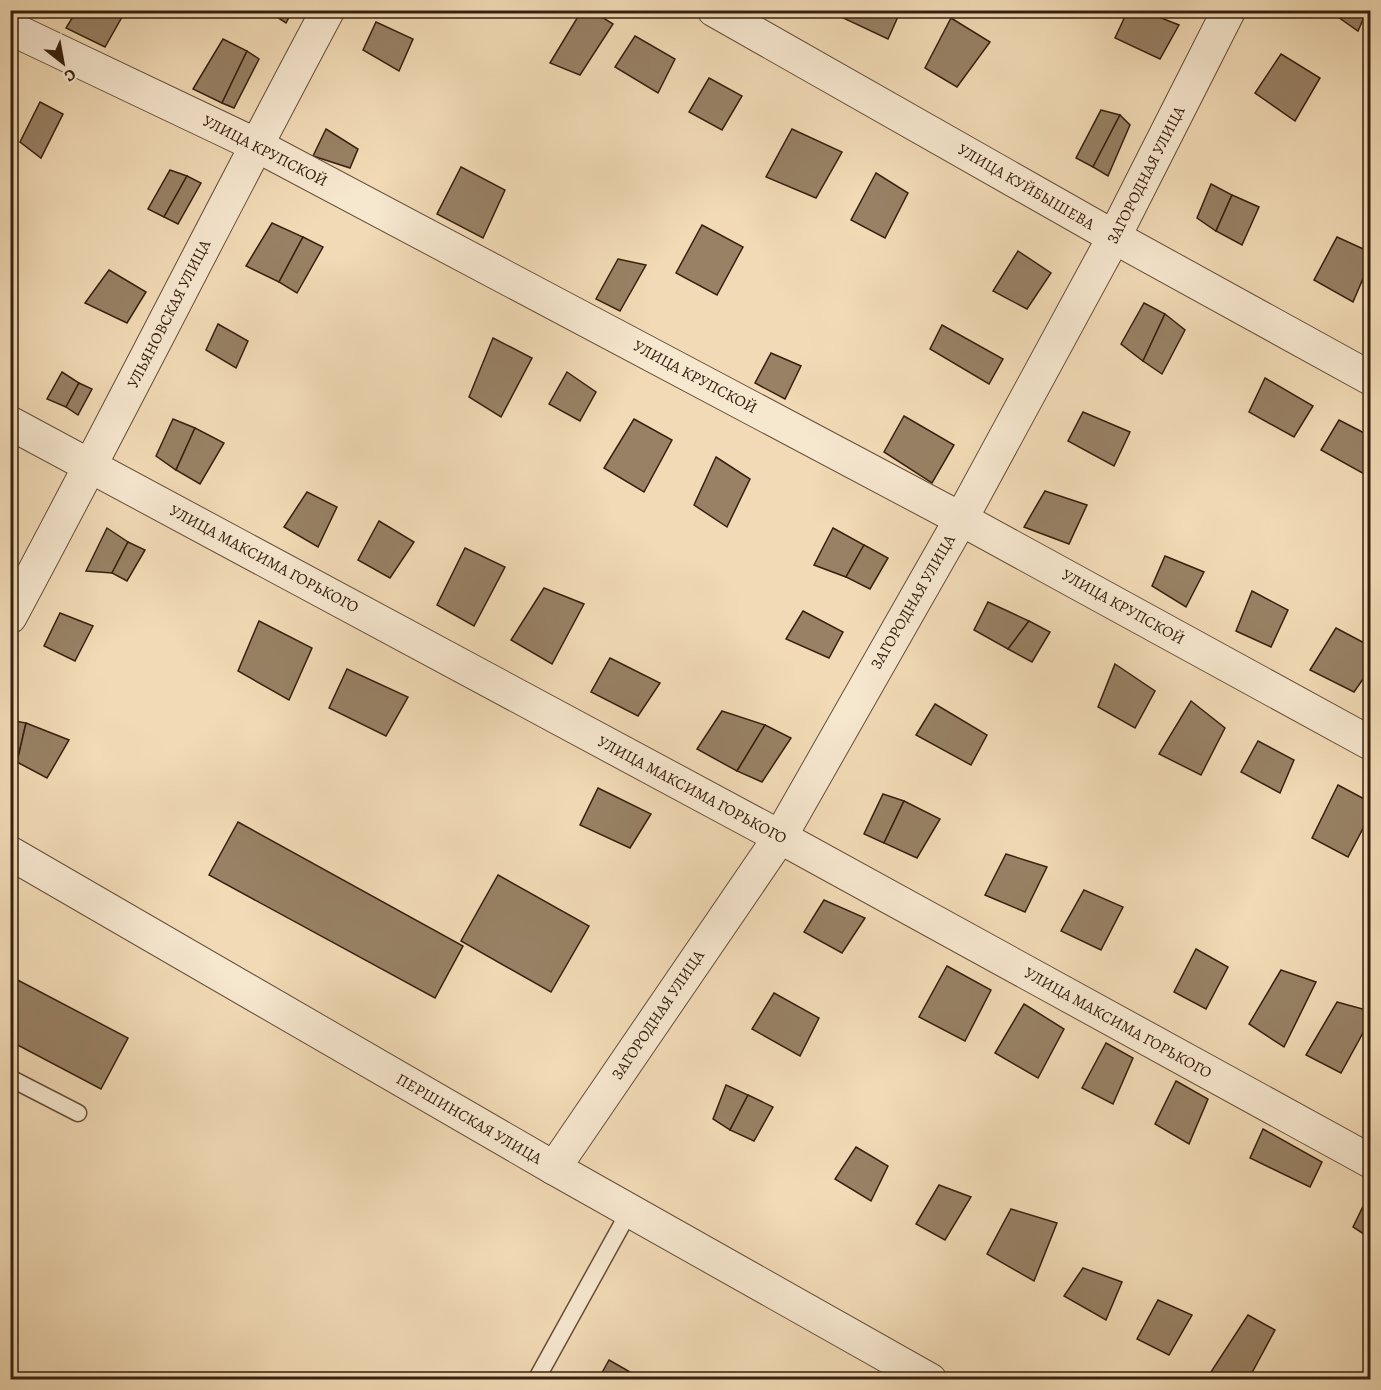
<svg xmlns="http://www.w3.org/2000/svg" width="1381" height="1390" font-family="Alegreya,serif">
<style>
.building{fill:#988165;stroke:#37200e;stroke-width:1.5}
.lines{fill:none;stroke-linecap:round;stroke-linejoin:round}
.service-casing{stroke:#664e38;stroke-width:19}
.minor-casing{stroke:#664e38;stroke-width:35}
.tertiary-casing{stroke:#664e38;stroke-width:35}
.service{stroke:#f6e7cf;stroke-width:16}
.minor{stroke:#f6e7cf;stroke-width:33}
.tertiary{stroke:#f6e7cf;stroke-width:33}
.labels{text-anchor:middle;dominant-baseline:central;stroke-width:5;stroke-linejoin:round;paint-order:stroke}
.street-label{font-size:16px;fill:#37200e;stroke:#f6e7cf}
</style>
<rect width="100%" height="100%" fill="#f1dab5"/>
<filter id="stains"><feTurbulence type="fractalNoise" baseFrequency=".00333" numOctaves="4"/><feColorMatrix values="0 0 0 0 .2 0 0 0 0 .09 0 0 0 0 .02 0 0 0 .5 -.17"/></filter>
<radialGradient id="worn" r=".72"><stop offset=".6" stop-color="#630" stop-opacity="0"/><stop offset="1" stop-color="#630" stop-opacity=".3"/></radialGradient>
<g class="building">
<polygon points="77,10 126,10 105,47 66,28"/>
<polygon points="266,10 293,10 286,23"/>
<polygon points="582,10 591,10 613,24 580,75 550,63"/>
<polygon points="843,10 901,10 888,39 839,16"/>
<polygon points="1128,10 1141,10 1179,25 1160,59 1115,38"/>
<polygon points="1342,10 1367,10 1358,31 1338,17"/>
<polygon points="951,18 990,42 957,87 925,68"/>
<polygon points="376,22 413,39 399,71 363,50"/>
<polygon points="635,36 675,59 658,93 615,67"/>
<polygon points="223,39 247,51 222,103 193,89"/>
<polygon points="247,51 259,59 234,108 222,103"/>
<polygon points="1281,54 1320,78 1295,121 1255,93"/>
<polygon points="709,78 742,96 722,130 689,112"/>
<polygon points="40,102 63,114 41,158 20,142"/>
<polygon points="1101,110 1120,115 1093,167 1076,158"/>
<polygon points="1120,115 1130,125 1108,176 1093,167"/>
<polygon points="326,129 358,149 350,168 313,156"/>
<polygon points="792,129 842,152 816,198 766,177"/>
<polygon points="461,167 505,190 483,238 437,214"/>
<polygon points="170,170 187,176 164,217 148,209"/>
<polygon points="876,173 908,193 885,238 851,220"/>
<polygon points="187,176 201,183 178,224 164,217"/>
<polygon points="1211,184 1232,195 1216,231 1197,218"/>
<polygon points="1232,195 1259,207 1242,245 1216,231"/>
<polygon points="272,223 303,237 279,282 246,266"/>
<polygon points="702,225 743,247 717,295 676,273"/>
<polygon points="303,237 323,247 297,293 279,282"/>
<polygon points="1337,237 1370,252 1370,262 1353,302 1314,280"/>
<polygon points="1018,251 1051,273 1027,309 993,291"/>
<polygon points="618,259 646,265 620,311 596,299"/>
<polygon points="109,270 146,292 127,323 85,303"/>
<polygon points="1144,303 1165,314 1143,361 1121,344"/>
<polygon points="1165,314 1185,330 1162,374 1143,361"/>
<polygon points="218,324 248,341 236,368 206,350"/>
<polygon points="942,325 1003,359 989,384 930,349"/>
<polygon points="493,338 532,358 501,417 469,397"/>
<polygon points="771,353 801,366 785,399 755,383"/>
<polygon points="62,372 79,383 66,407 47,399"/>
<polygon points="567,372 596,392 580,421 549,404"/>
<polygon points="1265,378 1313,406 1294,437 1249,412"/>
<polygon points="79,383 92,389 78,415 66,407"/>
<polygon points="1083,412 1130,432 1114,466 1068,441"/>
<polygon points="904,416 954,445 932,483 884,452"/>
<polygon points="173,419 195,428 176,470 156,456"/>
<polygon points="634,419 672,440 644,492 604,468"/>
<polygon points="1339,420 1370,436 1370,465 1366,475 1321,450"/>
<polygon points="195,428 224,443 200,484 176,470"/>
<polygon points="716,457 750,479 727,527 694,505"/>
<polygon points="1045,491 1087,505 1069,544 1024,527"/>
<polygon points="307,492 337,507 318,547 284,527"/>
<polygon points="379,521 414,542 390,578 358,560"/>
<polygon points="107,528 128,542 112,573 86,571"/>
<polygon points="833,528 864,545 846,577 814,565"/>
<polygon points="128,542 145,550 127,581 112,573"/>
<polygon points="864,545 888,558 870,589 846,577"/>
<polygon points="465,548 505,567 474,626 437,605"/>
<polygon points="1165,556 1204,572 1186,607 1152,586"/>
<polygon points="544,588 584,604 552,664 511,640"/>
<polygon points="1252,591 1288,610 1271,647 1236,631"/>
<polygon points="988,602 1029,621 1008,649 974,630"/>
<polygon points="803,611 843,632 829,658 786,639"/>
<polygon points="60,613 93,626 75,661 44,646"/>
<polygon points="259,621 312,648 289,700 238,671"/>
<polygon points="1029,621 1050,632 1032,662 1008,649"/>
<polygon points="1336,628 1370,646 1370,669 1354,692 1310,670"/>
<polygon points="610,658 660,683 638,716 591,692"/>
<polygon points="1115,664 1155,691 1135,728 1098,707"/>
<polygon points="347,669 408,697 386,736 329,708"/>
<polygon points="1191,701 1225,728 1201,775 1159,754"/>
<polygon points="935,704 987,735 971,765 916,735"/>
<polygon points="722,711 765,725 737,771 697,749"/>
<polygon points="10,720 26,723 17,762 10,758"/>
<polygon points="26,723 69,740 47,778 17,762"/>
<polygon points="765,725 791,738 762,782 737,771"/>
<polygon points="1258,741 1294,760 1280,793 1241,772"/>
<polygon points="1338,785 1370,802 1370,815 1348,857 1312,838"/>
<polygon points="598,788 651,814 630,848 580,825"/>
<polygon points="883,794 904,801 884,843 864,834"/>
<polygon points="904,801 940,819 917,858 884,843"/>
<polygon points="238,822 463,946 435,998 209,875"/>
<polygon points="1006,854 1047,867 1025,912 985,895"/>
<polygon points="498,875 589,926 551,992 461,941"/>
<polygon points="1084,890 1123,907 1101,950 1061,931"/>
<polygon points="824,900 865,918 842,953 804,932"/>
<polygon points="1196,949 1228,967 1206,1009 1174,992"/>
<polygon points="947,966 991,990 965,1041 919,1017"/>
<polygon points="1281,970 1316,982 1284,1047 1249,1024"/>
<polygon points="10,976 128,1038 101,1089 10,1041"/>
<polygon points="774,993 819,1018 800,1056 752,1029"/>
<polygon points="1337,1002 1370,1011 1370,1020 1341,1073 1306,1055"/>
<polygon points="1024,1004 1064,1029 1038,1078 995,1053"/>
<polygon points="1106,1043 1133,1058 1113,1104 1082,1088"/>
<polygon points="1176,1081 1208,1099 1189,1144 1155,1124"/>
<polygon points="726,1085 748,1095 730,1130 713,1119"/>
<polygon points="748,1095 773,1107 754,1141 730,1130"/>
<polygon points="1263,1129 1322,1162 1310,1187 1250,1158"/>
<polygon points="856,1147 888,1166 871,1201 835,1179"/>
<polygon points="939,1185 971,1197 945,1240 916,1224"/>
<polygon points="1370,1192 1370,1238 1353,1227"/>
<polygon points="1011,1209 1057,1223 1034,1281 987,1254"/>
<polygon points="1083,1268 1122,1282 1106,1320 1064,1296"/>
<polygon points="1158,1300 1192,1315 1169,1355 1137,1339"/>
<polygon points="1248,1315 1275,1330 1248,1380 1213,1380 1207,1378"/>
<polygon points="609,1360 644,1380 598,1380"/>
</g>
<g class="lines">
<g class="service-casing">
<g id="service">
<polyline points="10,1078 78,1113"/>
<polyline points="536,1380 630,1210"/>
</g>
</g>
<g class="minor-casing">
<g id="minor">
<polyline points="714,10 1114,237 1370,378"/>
<polyline points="10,28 256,145 961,519 1370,743"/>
<polyline points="10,423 780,837 1370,1161"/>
<path d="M 10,617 C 118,416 220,212 328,10"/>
<polyline points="554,1168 780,837 961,519 1114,237 1229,10"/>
</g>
</g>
<g class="tertiary-casing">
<polyline id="tertiary" points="10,853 554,1168 930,1380"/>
</g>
<use href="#service" class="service"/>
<use href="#minor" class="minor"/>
<use href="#tertiary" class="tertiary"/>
</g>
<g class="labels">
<g class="street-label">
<text transform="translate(265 151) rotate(27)">УЛИЦА КРУПСКОЙ</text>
<text transform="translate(1146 175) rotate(-63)">ЗАГОРОДНАЯ УЛИЦА</text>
<text transform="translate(1026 187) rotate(30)">УЛИЦА КУЙБЫШЕВА</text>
<text transform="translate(169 314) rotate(-63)">УЛЬЯНОВСКАЯ УЛИЦА</text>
<text transform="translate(695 377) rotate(28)">УЛИЦА КРУПСКОЙ</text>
<text transform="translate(264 559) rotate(28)">УЛИЦА МАКСИМА ГОРЬКОГО</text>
<text transform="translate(913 602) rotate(-60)">ЗАГОРОДНАЯ УЛИЦА</text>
<text transform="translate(1123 607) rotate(29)">УЛИЦА КРУПСКОЙ</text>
<text transform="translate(692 790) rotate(28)">УЛИЦА МАКСИМА ГОРЬКОГО</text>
<text transform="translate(658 1015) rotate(-56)">ЗАГОРОДНАЯ УЛИЦА</text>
<text transform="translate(1118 1023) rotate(29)">УЛИЦА МАКСИМА ГОРЬКОГО</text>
<text transform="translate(469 1119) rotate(30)">ПЕРШИНСКАЯ УЛИЦА</text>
</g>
</g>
<rect width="1381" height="1390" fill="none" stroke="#f1dab5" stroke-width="36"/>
<rect x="12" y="12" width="1357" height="1366" fill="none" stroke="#37200e" stroke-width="3"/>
<rect x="18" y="18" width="1345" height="1354" fill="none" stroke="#37200e" stroke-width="1.5"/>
<g transform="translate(63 63) rotate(149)" stroke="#f6e7cf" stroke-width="4.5" paint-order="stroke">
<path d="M0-4.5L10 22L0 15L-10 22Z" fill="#37200e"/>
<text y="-9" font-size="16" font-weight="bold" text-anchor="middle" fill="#37200e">С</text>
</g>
<rect width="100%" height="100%" filter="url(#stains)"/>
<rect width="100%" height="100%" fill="url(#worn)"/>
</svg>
